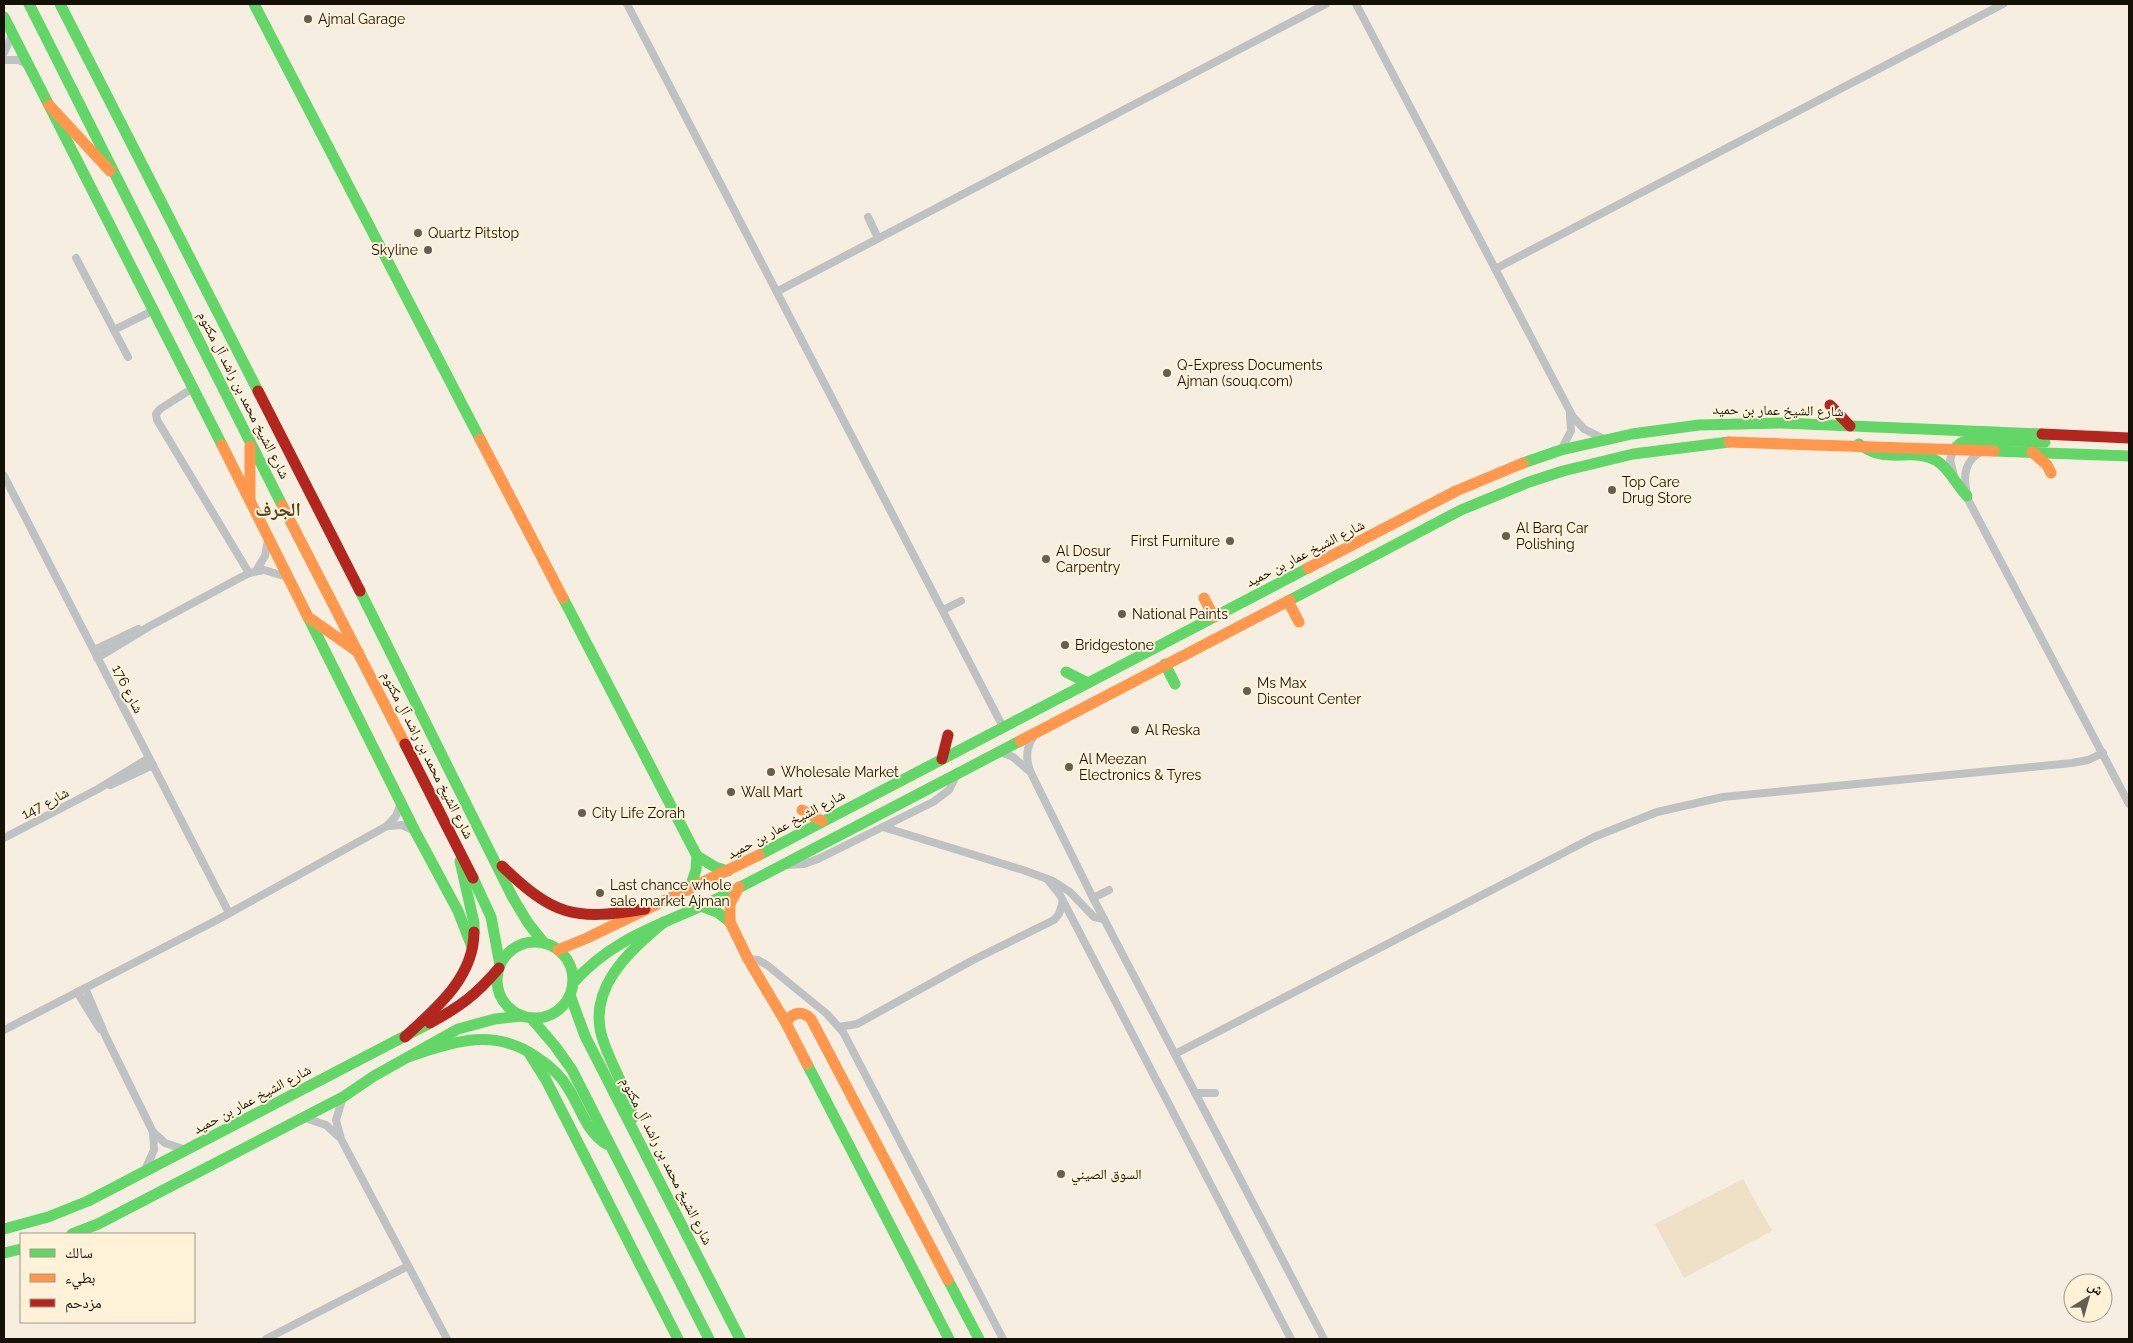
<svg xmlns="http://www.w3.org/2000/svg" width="2133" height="1343" font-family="Raleway,'Noto Naskh Arabic',sans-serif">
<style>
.green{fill:#eee1c8}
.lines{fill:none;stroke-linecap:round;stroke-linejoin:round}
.street{stroke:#bfc2c2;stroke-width:8}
.fast{stroke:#63d668;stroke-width:11}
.slow{stroke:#ff974d;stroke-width:11}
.jam{stroke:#b3261e;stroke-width:11}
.poi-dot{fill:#645f53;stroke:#fff2d8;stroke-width:2}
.labels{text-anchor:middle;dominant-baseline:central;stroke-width:4;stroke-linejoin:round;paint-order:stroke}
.poi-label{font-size:14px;fill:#161106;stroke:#fff2d8;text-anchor:start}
.street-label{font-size:14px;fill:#161106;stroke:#fff2d8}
.district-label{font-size:19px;font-weight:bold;fill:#514428;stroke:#fff2d8}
</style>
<rect width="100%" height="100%" fill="#f6efe1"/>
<polygon class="green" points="1743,1179 1772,1231 1684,1278 1655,1224"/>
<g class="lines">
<g class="street">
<polyline points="627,4 1003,727"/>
<polyline points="1356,4 1573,417 1584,429 1604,439"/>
<polyline points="4,53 12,35"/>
<polyline points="4,60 19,60 26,64"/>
<polyline points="868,217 878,238"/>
<polyline points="76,258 128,357"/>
<polyline points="1495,269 2003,4"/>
<polyline points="778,291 1326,4"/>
<polyline points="114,330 154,310"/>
<polyline points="193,388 160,409 156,414 157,420 249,573"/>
<polyline points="1561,450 1571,431 1570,414"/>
<polyline points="4,476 229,913"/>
<polyline points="1954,476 1950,460 1954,449"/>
<polyline points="1965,494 2129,804"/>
<path d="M 1967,494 C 1963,476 1964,460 1983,451"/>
<polyline points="256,571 265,556 268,540"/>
<polyline points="943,610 961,601"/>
<polyline points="94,650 138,629"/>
<polyline points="97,658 150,626 249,573 264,570 287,577"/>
<path d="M 1036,733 C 1026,745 1025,759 1031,773 L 1093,898 L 1324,1339"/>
<polyline points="998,751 1013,757 1028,770"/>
<polyline points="110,785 153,765"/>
<polyline points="387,826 402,825 415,831"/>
<polyline points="883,827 1023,870 1053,881 1070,892 1094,917 1104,919"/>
<polyline points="4,838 98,789 149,758"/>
<polyline points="784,865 804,864 818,859 933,802 949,790 958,772"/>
<polyline points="1047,879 1060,895 1291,1339"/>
<polyline points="1093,898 1109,890"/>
<polyline points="748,959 758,960 767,965 827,1014 843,1032 1003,1339"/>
<polyline points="85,988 106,1037 153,1132 165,1143 186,1150"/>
<polyline points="77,992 100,1029"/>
<polyline points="839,1027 857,1024 973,960 1054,920 1059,914 1063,901"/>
<polyline points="4,1030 217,920 387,826 396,816 401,803"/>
<polyline points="1175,1054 1594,837 1657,812 1723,797 2072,763 2088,760 2103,753"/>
<polyline points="1195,1093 1215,1093"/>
<polyline points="343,1097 336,1120 341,1139 447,1339"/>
<polyline points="305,1118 326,1125 338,1136"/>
<polyline points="145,1170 154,1150 153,1132"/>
<polyline points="266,1339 408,1266"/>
</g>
<g class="fast">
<polyline points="29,4 282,505"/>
<polyline points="60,4 258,391"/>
<polyline points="254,4 480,439"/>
<polyline points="4,17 222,445"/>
<path d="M 1859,444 C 1887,466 1911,446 1937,461 C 1949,468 1957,486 1967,496"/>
<polyline points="1954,449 1961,443 1969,440 2045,442"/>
<polyline points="1994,451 2129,456"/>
<polyline points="1523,463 1561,450 1632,434 1699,425 1782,423 2042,434"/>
<polyline points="360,591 513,898 528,923 544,943"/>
<polyline points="563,598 697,856 715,867 728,871"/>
<polyline points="1290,600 1461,510 1529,482 1563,471 1633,454 1729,442"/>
<polyline points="306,613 415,831 458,911 472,947"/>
<polyline points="1165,664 1175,684"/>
<polyline points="1066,672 1088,683"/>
<polyline points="759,855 1308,568"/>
<polyline points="460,861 474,923 474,932"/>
<polyline points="473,878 491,917 500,965"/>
<polyline points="689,890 696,870 697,856"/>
<polyline points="701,906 717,912 730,922"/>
<circle cx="535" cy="980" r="38"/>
<path d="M 573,983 C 616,934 669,923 725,895 C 823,844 922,792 1020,741"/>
<polyline points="570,995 585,1036 740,1339"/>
<polyline points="531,1018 555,1046 572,1070 709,1339"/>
<polyline points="529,1053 546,1080 678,1339"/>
<path d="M 411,1056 C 456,1040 497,1028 538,1058 C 550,1066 561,1076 568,1088 C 581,1108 585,1130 606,1144"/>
<polyline points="807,1064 949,1339"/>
<path d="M 633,1118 C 628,1091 613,1069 604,1043 C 584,991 628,952 664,922"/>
<polyline points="4,1229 48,1217 88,1201 430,1023"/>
<polyline points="72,1234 98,1224 343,1097 374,1076 458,1029 495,1019 522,1016"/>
<polyline points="4,1253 21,1249"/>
<polyline points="948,1280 979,1339"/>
</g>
<g class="slow">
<polyline points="49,105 110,171"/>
<polyline points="480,439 563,598"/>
<polyline points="1729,442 1994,451"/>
<polyline points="222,445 306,613"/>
<polyline points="250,446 250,500"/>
<polyline points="2032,452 2047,465 2051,473"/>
<polyline points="282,505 405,744"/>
<polyline points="1308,568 1456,491 1523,463"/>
<polyline points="1204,598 1214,617"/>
<polyline points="1288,601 1299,622"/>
<polyline points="308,617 358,652"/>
<polyline points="1020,741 1290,600"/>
<polyline points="802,810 822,821"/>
<polyline points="739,887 730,904 730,922 748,959 786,1023 807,1064"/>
<polyline points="558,950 587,938 759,855"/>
<path d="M 786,1023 C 792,1012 802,1010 811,1019 L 948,1280"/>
</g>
<g class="jam">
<polyline points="258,391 360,591"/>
<polyline points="1830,405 1850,426"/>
<polyline points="2042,434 2129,438"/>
<polyline points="405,744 473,878"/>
<polyline points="942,759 948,735"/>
<path d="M 502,866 C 554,916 574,921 645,909"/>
<path d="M 430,1023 C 461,1006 476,995 499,968"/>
<path d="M 405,1037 C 435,1009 474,978 474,932"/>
</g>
</g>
<g class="poi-dot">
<circle cx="308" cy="19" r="5"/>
<circle cx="418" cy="233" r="5"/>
<circle cx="428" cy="250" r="5"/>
<circle cx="1167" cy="373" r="5"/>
<circle cx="1612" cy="490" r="5"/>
<circle cx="1506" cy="536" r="5"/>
<circle cx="1230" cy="541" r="5"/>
<circle cx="1046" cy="559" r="5"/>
<circle cx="1122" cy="614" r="5"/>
<circle cx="1065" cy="645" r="5"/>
<circle cx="1247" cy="691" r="5"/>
<circle cx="1135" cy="730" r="5"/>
<circle cx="1069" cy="767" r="5"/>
<circle cx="771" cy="772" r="5"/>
<circle cx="731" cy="792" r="5"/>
<circle cx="582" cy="813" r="5"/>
<circle cx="600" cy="893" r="5"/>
<circle cx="1061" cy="1174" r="5"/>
</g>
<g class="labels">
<g class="poi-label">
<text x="318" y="19">Ajmal Garage</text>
<text x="428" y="233">Quartz Pitstop</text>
<text x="418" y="250" text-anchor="end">Skyline</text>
<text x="1177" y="365">Q-Express Documents<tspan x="1177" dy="16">Ajman (souq.com)</tspan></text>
<text x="1622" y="482">Top Care<tspan x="1622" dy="16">Drug Store</tspan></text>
<text x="1516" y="528">Al Barq Car<tspan x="1516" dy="16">Polishing</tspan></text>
<text x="1220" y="541" text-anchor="end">First Furniture</text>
<text x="1056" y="551">Al Dosur<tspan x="1056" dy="16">Carpentry</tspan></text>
<text x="1132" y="614">National Paints</text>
<text x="1075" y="645">Bridgestone</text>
<text x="1257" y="683">Ms Max<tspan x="1257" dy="16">Discount Center</tspan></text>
<text x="1145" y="730">Al Reska</text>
<text x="1079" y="759">Al Meezan<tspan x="1079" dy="16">Electronics &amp; Tyres</tspan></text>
<text x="781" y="772">Wholesale Market</text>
<text x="741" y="792">Wall Mart</text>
<text x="592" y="813">City Life Zorah</text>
<text x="610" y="885">Last chance whole<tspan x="610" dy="16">sale market Ajman</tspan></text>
<text x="1071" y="1174">السوق الصيني</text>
</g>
<g class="street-label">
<text transform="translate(244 395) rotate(63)">شارع الشيخ محمد بن راشد آل مكتوم</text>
<text transform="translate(1778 410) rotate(1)">شارع الشيخ عمار بن حميد</text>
<text transform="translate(1305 553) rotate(-27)">شارع الشيخ عمار بن حميد</text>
<text transform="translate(128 689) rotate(63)">شارع 176</text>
<text transform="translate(428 755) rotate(63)">شارع الشيخ محمد بن راشد آل مكتوم</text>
<text transform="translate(45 803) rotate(-28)">شارع 147</text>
<text transform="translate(786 824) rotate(-28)">شارع الشيخ عمار بن حميد</text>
<text transform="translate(252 1099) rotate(-28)">شارع الشيخ عمار بن حميد</text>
<text transform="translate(667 1161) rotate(63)">شارع الشيخ محمد بن راشد آل مكتوم</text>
</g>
<g class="district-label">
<text x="278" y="509">الجرف</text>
</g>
</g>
<rect width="2133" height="1343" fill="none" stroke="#161106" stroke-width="10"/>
<rect x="20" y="1233" width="175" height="90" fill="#fff2d8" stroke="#a29884"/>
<rect x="30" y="1249" width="25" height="8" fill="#63d668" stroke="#a29884"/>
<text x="65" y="1258" font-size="15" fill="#161106">سالك</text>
<rect x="30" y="1274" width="25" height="8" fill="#ff974d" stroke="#a29884"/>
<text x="65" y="1283" font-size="15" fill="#161106">بطيء</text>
<rect x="30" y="1299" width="25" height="8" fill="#b3261e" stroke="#a29884"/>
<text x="65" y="1308" font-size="15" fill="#161106">مزدحم</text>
<g transform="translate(2088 1298) rotate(37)"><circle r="24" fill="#fff2d8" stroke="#a29884"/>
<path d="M0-4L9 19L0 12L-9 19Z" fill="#645f53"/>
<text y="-8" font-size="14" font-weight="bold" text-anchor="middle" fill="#161106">ش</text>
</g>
</svg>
